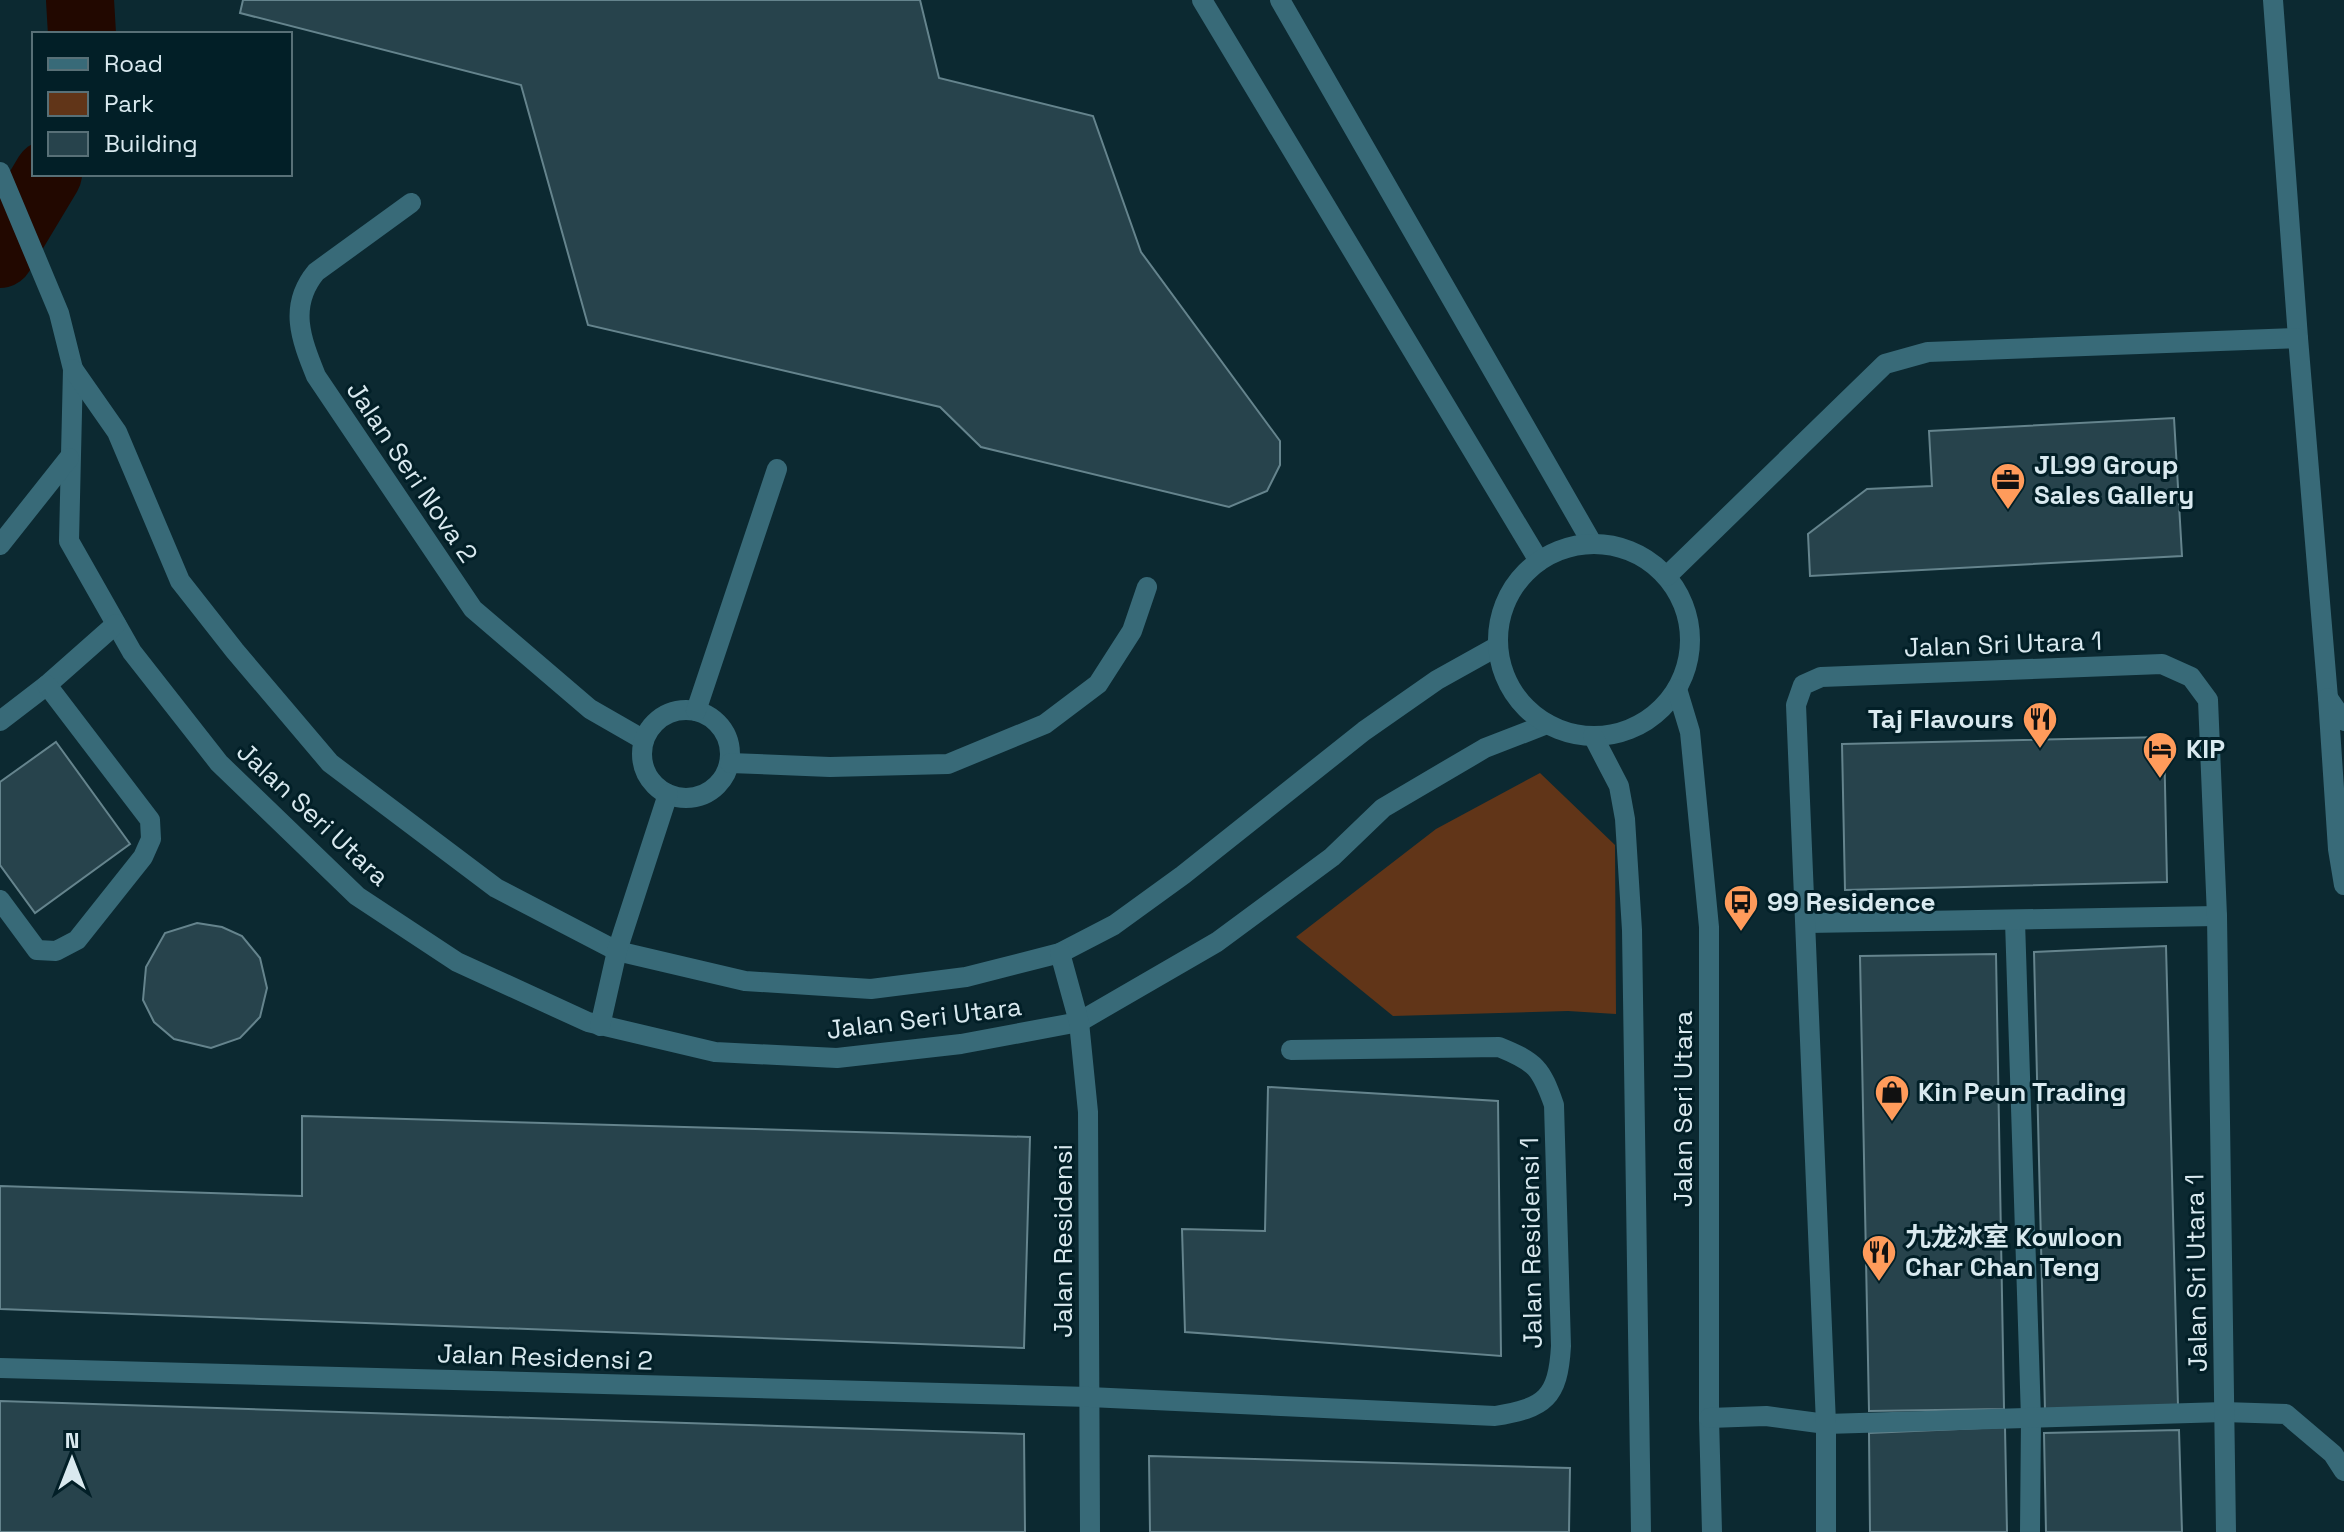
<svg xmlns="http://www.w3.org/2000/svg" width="2344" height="1532" font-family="'Space Grotesk','Noto Sans SC',sans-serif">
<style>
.green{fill:#613518}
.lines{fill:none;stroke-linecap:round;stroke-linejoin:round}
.river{stroke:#220800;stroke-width:68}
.building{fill:#27434c;stroke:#65848d;stroke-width:2}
.minor{stroke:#386a78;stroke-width:20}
.labels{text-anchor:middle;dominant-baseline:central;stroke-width:6;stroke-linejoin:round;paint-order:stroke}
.poi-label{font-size:26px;font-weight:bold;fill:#d9e9ef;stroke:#021f27;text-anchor:start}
.street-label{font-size:26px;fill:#d9e9ef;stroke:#021f27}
</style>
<rect width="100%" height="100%" fill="#0c2931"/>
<polygon class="green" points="1540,773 1615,845 1616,1014 1568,1011 1393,1016 1296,937 1436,829"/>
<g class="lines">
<g class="river">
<polyline points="80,0 82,34"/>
<polyline points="0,254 48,174"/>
</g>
</g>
<g class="building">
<polygon points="243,0 920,0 939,78 1093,116 1141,252 1280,441 1280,465 1267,491 1229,507 981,447 940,407 588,325 521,85 240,13"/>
<polygon points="2174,418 2182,556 1810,576 1808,534 1867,489 1932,486 1929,431"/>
<polygon points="2164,737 2167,882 1845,890 1842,744"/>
<polygon points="56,742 130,844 35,913 0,865 0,782"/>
<polygon points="197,923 222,927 242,936 260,958 267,988 260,1017 240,1038 211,1048 174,1039 154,1022 143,1000 146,967 165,933"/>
<polygon points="2166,946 2178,1406 2045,1411 2034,952"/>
<polygon points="1996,954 2004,1409 1869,1411 1860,956"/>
<polygon points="1268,1087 1498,1101 1501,1356 1185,1332 1182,1229 1265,1231"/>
<polygon points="302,1116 1030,1137 1024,1348 0,1309 0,1186 302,1196"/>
<polygon points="0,1401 1024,1434 1025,1532 0,1532"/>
<polygon points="2005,1427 2007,1532 1870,1532 1869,1433"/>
<polygon points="2179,1430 2182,1532 2046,1532 2044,1433"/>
<polygon points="1149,1456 1570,1468 1569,1532 1150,1532"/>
</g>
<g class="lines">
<g class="minor">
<polyline points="1202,0 1539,561"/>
<polyline points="1280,0 1592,543"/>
<polyline points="2273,0 2298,338"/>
<polyline points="0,172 59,313 73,369 69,541 132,652 219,763 357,896 457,962 588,1022 715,1052 837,1058 961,1044 1079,1022 1217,942 1332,857 1383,808 1485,748 1547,724"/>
<path d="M 411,203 L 316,272 C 288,306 301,339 316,376 L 473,609 L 590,709 L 644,740"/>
<polyline points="73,369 117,432 180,581 235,651 330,763 496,888 617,951 745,981 871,989 966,977 1060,953 1114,925 1183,875 1364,731 1437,680 1498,646"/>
<circle cx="1594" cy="640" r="96"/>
<polyline points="0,545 69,458"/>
<polyline points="1667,576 1885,364 1928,352 2298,338 2328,698"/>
<polyline points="1677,689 1690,732 1709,927 1709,1418 1712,1532"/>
<circle cx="686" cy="754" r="44"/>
<polyline points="696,711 777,469"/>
<polyline points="0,721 47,685 116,624"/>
<polyline points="2344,721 2328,698 2338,849 2344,885"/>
<polyline points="1593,736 1619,786 1625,819 1632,930 1641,1532"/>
<polyline points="730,763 830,767 948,764 1045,724 1098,684 1132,631 1147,587"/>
<polyline points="0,900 37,950 56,951 77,940 143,857 151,839 150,820 47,685"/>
<polyline points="2015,921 2031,1418 2030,1532"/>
<polyline points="1807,923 2217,916"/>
<polyline points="1060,953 1079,1022 1088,1112 1090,1532"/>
<polyline points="600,1026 617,951 668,794"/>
<path d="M 0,1368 L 1089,1397 L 1495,1416 C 1545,1408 1558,1398 1561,1346 L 1554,1105 C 1541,1068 1536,1062 1499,1047 L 1291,1050"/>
<polyline points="1709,1418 1766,1416 1826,1424 2224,1412 2286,1414 2333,1454 2344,1471"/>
<polyline points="1826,1532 1826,1424 1796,705 1803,685 1821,677 2162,664 2191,677 2208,700 2217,916 2226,1532"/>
</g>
</g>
<defs>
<g id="office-pin" transform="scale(1.8)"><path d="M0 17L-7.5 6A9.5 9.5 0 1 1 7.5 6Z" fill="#ff9b5b" stroke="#021f27"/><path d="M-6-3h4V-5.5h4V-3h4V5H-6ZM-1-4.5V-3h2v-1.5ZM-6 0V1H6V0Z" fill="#111"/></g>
<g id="restaurant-pin" transform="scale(1.8)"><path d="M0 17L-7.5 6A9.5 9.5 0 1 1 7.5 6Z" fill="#ff9b5b" stroke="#021f27"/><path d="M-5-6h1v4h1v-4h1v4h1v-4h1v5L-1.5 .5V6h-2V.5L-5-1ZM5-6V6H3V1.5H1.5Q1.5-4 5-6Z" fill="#111"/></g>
<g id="hotel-pin" transform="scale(1.8)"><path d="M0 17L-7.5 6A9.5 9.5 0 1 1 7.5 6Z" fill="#ff9b5b" stroke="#021f27"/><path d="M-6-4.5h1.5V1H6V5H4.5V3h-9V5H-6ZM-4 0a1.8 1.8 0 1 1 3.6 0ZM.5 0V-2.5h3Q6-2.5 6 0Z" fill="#111"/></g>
<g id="bus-pin" transform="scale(1.8)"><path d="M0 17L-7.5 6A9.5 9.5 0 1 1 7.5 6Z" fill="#ff9b5b" stroke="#021f27"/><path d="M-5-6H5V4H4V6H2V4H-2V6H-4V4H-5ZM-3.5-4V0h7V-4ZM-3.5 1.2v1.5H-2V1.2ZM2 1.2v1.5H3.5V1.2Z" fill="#111"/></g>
<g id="shop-pin" transform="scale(1.8)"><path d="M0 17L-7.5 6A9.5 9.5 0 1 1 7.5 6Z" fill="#ff9b5b" stroke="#021f27"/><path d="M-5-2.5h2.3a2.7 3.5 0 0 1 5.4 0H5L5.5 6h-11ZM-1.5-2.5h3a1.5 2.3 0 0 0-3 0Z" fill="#111"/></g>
</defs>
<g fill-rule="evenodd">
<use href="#office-pin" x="2008" y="480"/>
<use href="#restaurant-pin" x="2040" y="719"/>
<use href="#hotel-pin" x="2160" y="749"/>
<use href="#bus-pin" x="1741" y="902"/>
<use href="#shop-pin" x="1892" y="1092"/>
<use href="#restaurant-pin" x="1879" y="1252"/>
</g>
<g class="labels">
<g class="poi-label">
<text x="2034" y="465">JL99 Group<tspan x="2034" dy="30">Sales Gallery</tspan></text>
<text x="2014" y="719" text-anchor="end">Taj Flavours</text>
<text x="2186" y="749">KIP</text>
<text x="1767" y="902">99 Residence</text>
<text x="1918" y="1092">Kin Peun Trading</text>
<text x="1905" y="1237">九龙冰室 Kowloon<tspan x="1905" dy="30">Char Chan Teng</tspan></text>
</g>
<g class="street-label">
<text transform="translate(412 472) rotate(56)">Jalan Seri Nova 2</text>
<text transform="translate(2003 644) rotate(-2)">Jalan Sri Utara 1</text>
<text transform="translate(313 814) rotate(43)">Jalan Seri Utara</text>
<text transform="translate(924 1018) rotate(-7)">Jalan Seri Utara</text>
<text transform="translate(1683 1109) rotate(-90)">Jalan Seri Utara</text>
<text transform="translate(1063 1241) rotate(-90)">Jalan Residensi</text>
<text transform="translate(1531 1243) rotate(-91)">Jalan Residensi 1</text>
<text transform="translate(2196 1273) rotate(-91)">Jalan Sri Utara 1</text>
<text transform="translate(545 1357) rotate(2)">Jalan Residensi 2</text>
</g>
</g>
<rect x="32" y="32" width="260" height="144" fill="#021f27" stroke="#587077" stroke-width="2"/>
<rect x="48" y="58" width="40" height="12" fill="#386a78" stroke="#587077" stroke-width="2"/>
<text x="104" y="72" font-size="24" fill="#d9e9ef">Road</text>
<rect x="48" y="92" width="40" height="24" fill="#613518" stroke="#587077" stroke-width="2"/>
<text x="104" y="112" font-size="24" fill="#d9e9ef">Park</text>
<rect x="48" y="132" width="40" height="24" fill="#27434c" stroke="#587077" stroke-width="2"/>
<text x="104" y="152" font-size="24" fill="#d9e9ef">Building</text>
<g transform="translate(72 1460)" stroke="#021f27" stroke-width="6" paint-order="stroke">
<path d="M0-6L14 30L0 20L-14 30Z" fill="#d9e9ef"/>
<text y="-12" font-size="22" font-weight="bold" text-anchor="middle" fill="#d9e9ef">N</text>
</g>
</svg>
